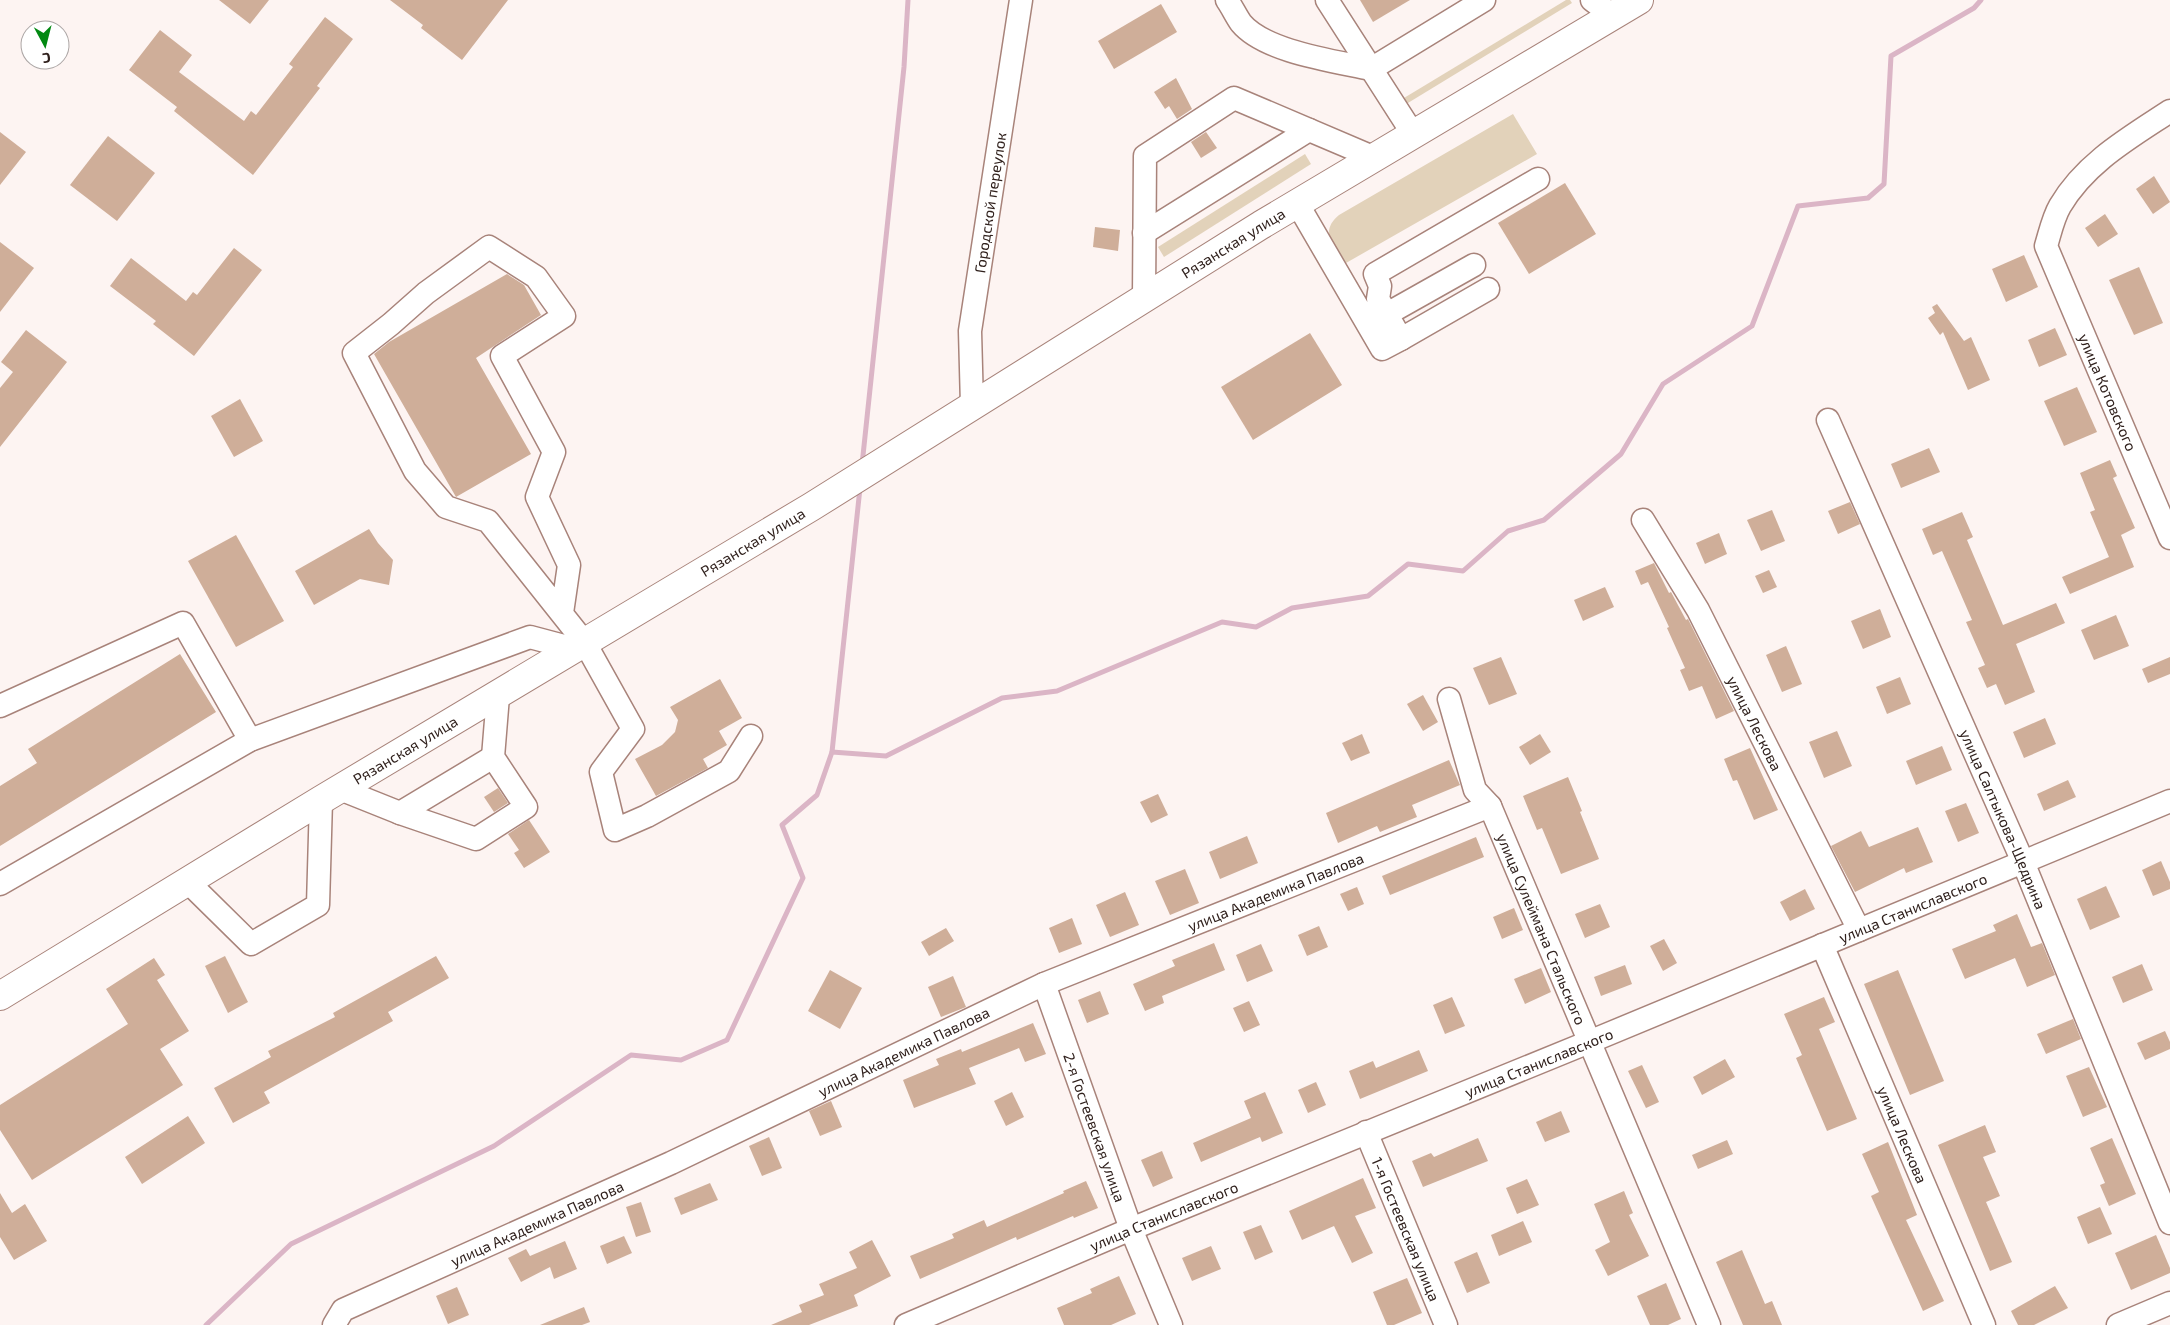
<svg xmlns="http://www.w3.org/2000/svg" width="2170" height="1325" font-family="'Exo 2',sans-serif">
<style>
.green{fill:#e2d2ba}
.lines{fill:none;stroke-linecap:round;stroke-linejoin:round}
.stream{stroke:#dbb5c6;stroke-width:5}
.building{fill:#cfae99}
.minor-casing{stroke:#a8837a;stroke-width:25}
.major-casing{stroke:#a8837a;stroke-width:30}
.minor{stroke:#fff;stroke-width:22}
.major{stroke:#fff;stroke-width:28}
.labels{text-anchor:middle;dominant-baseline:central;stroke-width:4;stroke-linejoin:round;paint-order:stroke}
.street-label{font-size:15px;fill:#30211d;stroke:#fff}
</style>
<rect width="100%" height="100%" fill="#fdf4f2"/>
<g class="green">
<polygon points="1566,0 1570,0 1572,3 1403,106 1399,101"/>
<path d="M 1513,114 L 1537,154 L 1346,263 L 1368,302 L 1365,304 L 1329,236 C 1328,227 1332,221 1339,215 Z"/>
<polygon points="1305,154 1311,164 1164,257 1158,247"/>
</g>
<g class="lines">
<g class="stream">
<polyline points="862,465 904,67 908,0"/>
<polyline points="832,752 860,488"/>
<polyline points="206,1325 291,1244 494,1146 631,1055 681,1060 727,1040 803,878 782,825 817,795 832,752 886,756 1002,698 1057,691 1222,622 1256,627 1292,608 1368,596 1408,564 1463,571 1508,531 1544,520 1621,454 1663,384 1752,326 1798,206 1868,198 1884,184 1891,56 1974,8 1981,0"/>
</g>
</g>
<g class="building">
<polygon points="219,0 269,0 250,24"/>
<polygon points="390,0 508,0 462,60 421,28 423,25"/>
<polygon points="1360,0 1410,0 1373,22"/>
<polygon points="1161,4 1177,32 1114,69 1098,41"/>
<polygon points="325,17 353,39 317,86 320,88 253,175 174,111 177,107 129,70 160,30 192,55 179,72 244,121 251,111 256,115 293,67 289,64"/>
<polygon points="1176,78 1192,109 1177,119 1169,106 1165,109 1154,92"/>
<polygon points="0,132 26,152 0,185"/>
<polygon points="1206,132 1217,148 1201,158 1191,142"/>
<polygon points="108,136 155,173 117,221 70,185"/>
<polygon points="2154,176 2170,202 2153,214 2136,189"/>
<polygon points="1565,183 1596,234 1529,274 1498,223"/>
<polygon points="2105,214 2118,234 2098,247 2085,228"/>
<polygon points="1095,227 1120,230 1118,251 1093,247"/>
<polygon points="0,242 34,268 0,312"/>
<polygon points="234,248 262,270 194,356 153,324 156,321 110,286 131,258 186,301 193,292 197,295"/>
<polygon points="2024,255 2038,287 2006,302 1992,269"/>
<polygon points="2139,267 2163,323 2134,335 2109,280"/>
<polygon points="507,274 524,285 541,315 476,358 531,454 456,497 374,354 389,342"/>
<polygon points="1937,304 1964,341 1971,337 1990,380 1968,390 1943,332 1940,335 1928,318 1935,313 1932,307"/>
<polygon points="2055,328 2067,355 2039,367 2028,340"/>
<polygon points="26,330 67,362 0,447 0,388 13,372 1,362"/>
<polygon points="1310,333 1342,385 1253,440 1221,387"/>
<polygon points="2077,387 2097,432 2064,446 2044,401"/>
<polygon points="240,399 263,441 234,457 211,416"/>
<polygon points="1929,448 1940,472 1901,488 1891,464"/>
<polygon points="2110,460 2117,476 2113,478 2135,528 2121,535 2134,567 2070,594 2062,577 2109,557 2090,512 2095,510 2080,473"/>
<polygon points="1850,502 1860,524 1838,534 1828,511"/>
<polygon points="1772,510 1785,541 1761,551 1747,520"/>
<polygon points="1962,512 1973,537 1967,540 2003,625 2056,603 2065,623 2016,644 2035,692 2005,705 1996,684 1987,688 1978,668 1985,665 1966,622 1972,620 1942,551 1933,555 1922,529"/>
<polygon points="369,529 378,543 393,560 389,585 360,579 314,605 295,571"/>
<polygon points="1719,533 1727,554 1705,564 1696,543"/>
<polygon points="236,535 284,621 236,647 188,561"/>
<polygon points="1654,563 1669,593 1671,592 1686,620 1688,619 1734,711 1716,719 1702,686 1689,691 1680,670 1685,668 1667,628 1669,627 1648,582 1641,585 1635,571"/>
<polygon points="1769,570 1777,587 1763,593 1755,576"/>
<polygon points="1605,587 1614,607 1583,621 1574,600"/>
<polygon points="1880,609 1891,637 1863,649 1851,621"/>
<polygon points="2116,615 2129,646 2094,660 2081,630"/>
<polygon points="1786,646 1802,684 1782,692 1766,655"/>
<polygon points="180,654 216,712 0,846 0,786 37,763 28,749"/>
<polygon points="1501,657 1517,694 1489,705 1473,668"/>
<polygon points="2170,657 2170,674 2148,683 2142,669"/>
<polygon points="1900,677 1911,704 1887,714 1876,687"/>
<polygon points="720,679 742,718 719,731 727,745 703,759 708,768 656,796 635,759 662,745 675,732 678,720 670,707"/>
<polygon points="1423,695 1438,722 1423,731 1407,704"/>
<polygon points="2045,718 2056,744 2024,758 2013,732"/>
<polygon points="1837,731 1852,766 1824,778 1809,742"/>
<polygon points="1362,734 1370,753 1351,761 1342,743"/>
<polygon points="1540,734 1551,752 1530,765 1519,747"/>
<polygon points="1942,746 1952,770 1916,785 1906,761"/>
<polygon points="1750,748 1778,810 1754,820 1737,780 1733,781 1724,759"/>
<polygon points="1449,760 1460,785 1412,805 1417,817 1380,832 1377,826 1338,843 1326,813"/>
<polygon points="1568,777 1582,811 1580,812 1599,859 1561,874 1542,828 1537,830 1523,796"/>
<polygon points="2068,780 2076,797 2044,811 2037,794"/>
<polygon points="498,788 508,803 494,812 484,797"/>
<polygon points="1158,794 1168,815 1151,823 1140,802"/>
<polygon points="1966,803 1979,833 1958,842 1945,811"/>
<polygon points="529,820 550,852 524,868 514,853 519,850 508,834"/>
<polygon points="1918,827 1933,862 1906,873 1904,868 1855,892 1831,846 1861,831 1869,847"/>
<polygon points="1247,836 1258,863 1220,879 1209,852"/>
<polygon points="1476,837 1484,857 1390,895 1382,876"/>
<polygon points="2161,861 2170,882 2170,889 2153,896 2142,870"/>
<polygon points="1185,869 1199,903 1170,915 1155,881"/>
<polygon points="2106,886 2120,917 2090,930 2077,899"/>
<polygon points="1357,887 1364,904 1348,911 1340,894"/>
<polygon points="1805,889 1815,909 1790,921 1780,902"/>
<polygon points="1125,892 1139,925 1110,937 1096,905"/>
<polygon points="1600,904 1610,927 1585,938 1575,914"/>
<polygon points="1514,908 1523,930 1502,939 1493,917"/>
<polygon points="2017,914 2031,947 2042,943 2055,975 2027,987 2015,958 1965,979 1952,949 1996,931 1993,925"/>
<polygon points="1072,918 1082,944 1059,953 1049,928"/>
<polygon points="1319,926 1328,947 1307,956 1298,935"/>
<polygon points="946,928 954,941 929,956 921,942"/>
<polygon points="1664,939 1677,963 1663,971 1650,946"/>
<polygon points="1214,943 1225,970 1162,996 1164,1003 1145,1011 1133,984 1175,966 1172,960"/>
<polygon points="1261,944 1273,971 1247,982 1236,955"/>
<polygon points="225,956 248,1002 228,1013 205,966"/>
<polygon points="436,956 449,978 388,1012 393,1021 264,1092 270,1103 233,1123 214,1088 271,1057 268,1051 335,1017 333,1013"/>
<polygon points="154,958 165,975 157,980 189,1031 160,1049 183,1085 32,1180 0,1130 0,1105 128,1024 106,989"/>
<polygon points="2142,964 2153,990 2123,1003 2112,977"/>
<polygon points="1625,965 1632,984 1601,996 1594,977"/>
<polygon points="1541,968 1551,992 1525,1004 1514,979"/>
<polygon points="830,970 862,988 840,1029 808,1011"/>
<polygon points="1898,970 1944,1081 1910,1095 1864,984"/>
<polygon points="953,976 966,1007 941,1017 928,987"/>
<polygon points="1100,991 1109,1014 1087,1023 1078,1000"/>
<polygon points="1452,997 1465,1026 1445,1034 1433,1005"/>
<polygon points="1824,997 1835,1022 1819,1029 1857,1119 1827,1131 1796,1058 1802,1055 1784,1014"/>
<polygon points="1249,1001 1260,1025 1244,1032 1233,1008"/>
<polygon points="2073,1019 2081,1039 2046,1054 2037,1034"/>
<polygon points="1033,1023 1046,1054 1025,1062 1019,1048 969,1068 976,1084 914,1108 903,1080 939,1065 936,1059 961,1049 962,1052"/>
<polygon points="2165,1031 2170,1042 2170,1049 2145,1060 2137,1043"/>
<polygon points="1419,1050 1428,1071 1360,1099 1349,1071 1373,1061 1376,1068"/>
<polygon points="1725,1059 1735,1077 1702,1095 1693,1077"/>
<polygon points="1642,1065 1659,1102 1646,1108 1628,1071"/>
<polygon points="2089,1067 2107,1107 2083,1117 2066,1076"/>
<polygon points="1316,1082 1326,1105 1308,1113 1298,1090"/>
<polygon points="1012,1092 1024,1117 1006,1126 994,1101"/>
<polygon points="1265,1092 1283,1133 1262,1142 1260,1137 1201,1162 1193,1143 1251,1118 1244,1101"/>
<polygon points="831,1101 842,1127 820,1136 809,1111"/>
<polygon points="1561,1111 1570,1132 1545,1142 1536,1122"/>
<polygon points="188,1116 205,1143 142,1184 125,1157"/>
<polygon points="1985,1125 1996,1152 1983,1157 2000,1196 1986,1202 2012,1262 1990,1271 1938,1145"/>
<polygon points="769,1137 782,1168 762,1176 749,1146"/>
<polygon points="1478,1138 1488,1161 1423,1187 1412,1161 1431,1153 1434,1157"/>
<polygon points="2112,1138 2136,1194 2109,1206 2100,1185 2105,1183 2090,1148"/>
<polygon points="1727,1140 1733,1154 1698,1169 1692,1155"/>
<polygon points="1888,1142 1917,1215 1906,1220 1944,1301 1923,1311 1871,1196 1879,1192 1862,1154"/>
<polygon points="1162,1151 1173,1178 1153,1187 1141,1160"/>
<polygon points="1363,1178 1376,1208 1355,1216 1373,1253 1352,1263 1334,1226 1302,1240 1289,1211"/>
<polygon points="1527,1179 1539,1205 1517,1214 1506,1188"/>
<polygon points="1086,1181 1098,1208 1074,1218 1073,1216 1017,1240 1016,1237 920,1279 910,1256 954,1238 952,1234 984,1220 987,1227 1064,1193 1063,1191"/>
<polygon points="710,1183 718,1200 681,1215 674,1198"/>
<polygon points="1624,1191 1633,1213 1629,1215 1649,1256 1608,1276 1595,1250 1610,1242 1594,1204"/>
<polygon points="0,1193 12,1213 25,1204 47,1241 14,1260 0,1237"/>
<polygon points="641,1202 651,1232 636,1237 626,1207"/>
<polygon points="2100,1207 2112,1234 2088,1244 2077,1217"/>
<polygon points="1523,1221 1532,1242 1499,1256 1491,1235"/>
<polygon points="1261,1225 1273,1252 1255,1260 1243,1232"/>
<polygon points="2156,1235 2170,1268 2170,1273 2131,1290 2115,1253"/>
<polygon points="624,1236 632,1253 607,1264 600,1246"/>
<polygon points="872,1240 891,1276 854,1295 858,1306 809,1325 771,1325 802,1312 799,1305 824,1295 819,1284 857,1268 849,1252"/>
<polygon points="565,1241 577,1269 554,1279 550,1267 521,1282 508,1258 526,1249 530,1256"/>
<polygon points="1211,1246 1221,1269 1192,1281 1182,1258"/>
<polygon points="1742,1250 1765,1304 1772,1301 1782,1325 1743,1325 1716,1262"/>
<polygon points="1477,1252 1490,1283 1467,1293 1454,1262"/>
<polygon points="1119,1276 1136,1314 1111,1325 1064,1325 1057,1308 1092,1293 1090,1289"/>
<polygon points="1407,1278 1422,1313 1394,1325 1387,1325 1373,1292"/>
<polygon points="1666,1283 1681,1319 1668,1325 1650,1325 1637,1296"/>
<polygon points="2055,1286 2068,1308 2034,1325 2018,1325 2011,1311"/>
<polygon points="457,1287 469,1315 448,1324 436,1296"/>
<polygon points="584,1307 590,1322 582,1325 540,1325"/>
</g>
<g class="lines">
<g class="minor-casing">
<g id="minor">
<path d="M 1227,0 C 1232,7 1236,16 1241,23 C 1265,52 1335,61 1371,69 L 1484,0"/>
<polyline points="1327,0 1413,134"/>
<polyline points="1592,0 1613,16"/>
<path id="s1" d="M 2170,111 C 2129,138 2085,163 2060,206 C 2053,218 2050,233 2046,246 L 2170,538"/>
<polyline points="1297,203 1382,349 1401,339 1378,299 1380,286 1375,274 1538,179"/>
<polyline points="1144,233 1309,130"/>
<polyline points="1144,298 1145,156 1234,98 1375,158"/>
<polyline points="1387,314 1474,265"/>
<polyline points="1401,339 1488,289"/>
<path id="s2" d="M 972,406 L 970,331 L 1021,0"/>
<path id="s3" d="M 1828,420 L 2023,862 L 2170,1223"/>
<path id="s4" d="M 1643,520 L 1698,610 L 1859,930"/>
<polyline points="562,613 569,565 537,497 554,452 502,356 564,316 536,277 489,247 426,293 391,324 354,353 415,471 446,507 488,521 585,643 633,729 601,772 615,830 647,816 729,771 751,736"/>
<path id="s5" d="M 1449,699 L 1475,790 L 1490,806 L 1709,1325"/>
<polyline points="0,706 183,623 250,740"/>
<polyline points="340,789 400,813 476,839 526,807 493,757 498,696"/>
<polyline points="400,813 493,757"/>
<polyline points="188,882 251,944 318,905 321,800"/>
<polyline points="0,884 250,740 530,637 575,649"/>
<path id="s6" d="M 1822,945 L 1984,1325"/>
<path id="s7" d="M 1044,984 L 1131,1229 L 1171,1325"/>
<path id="s8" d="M 1366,1132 L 1446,1325"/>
<path id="s9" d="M 334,1325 L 343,1310 L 671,1163 L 1044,984 L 1490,806"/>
<path id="s10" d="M 906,1325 L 1131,1229 L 1589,1042 L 2170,801"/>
<polyline points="2118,1325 2170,1303"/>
</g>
</g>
<g class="major-casing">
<g id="major">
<path id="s11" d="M 0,996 L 321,800 L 811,507 L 1261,225 L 1639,0"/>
</g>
</g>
<use href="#minor" class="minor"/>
<use href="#major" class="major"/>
</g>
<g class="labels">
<g class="street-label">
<text stroke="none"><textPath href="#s2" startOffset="205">Городской переулок</textPath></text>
<text stroke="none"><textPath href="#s11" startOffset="1445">Рязанская улица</textPath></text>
<text stroke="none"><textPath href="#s1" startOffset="348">улица Котовского</textPath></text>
<text stroke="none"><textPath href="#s11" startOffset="879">Рязанская улица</textPath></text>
<text stroke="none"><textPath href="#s4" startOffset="232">улица Лескова</textPath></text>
<text stroke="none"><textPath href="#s11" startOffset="474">Рязанская улица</textPath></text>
<text stroke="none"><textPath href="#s3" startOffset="436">улица Салтыкова-Щедрина</textPath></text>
<text stroke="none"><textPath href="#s9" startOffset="1040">улица Академика Павлова</textPath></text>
<text stroke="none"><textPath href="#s10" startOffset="1090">улица Станиславского</textPath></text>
<text stroke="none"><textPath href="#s5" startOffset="250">улица Сулеймана Стальского</textPath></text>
<text stroke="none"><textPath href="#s9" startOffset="635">улица Академика Павлова</textPath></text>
<text stroke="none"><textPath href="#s10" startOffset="685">улица Станиславского</textPath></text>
<text stroke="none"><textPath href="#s7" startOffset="152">2-я Гостеевская улица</textPath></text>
<text stroke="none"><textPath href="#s6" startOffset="206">улица Лескова</textPath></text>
<text stroke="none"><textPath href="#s10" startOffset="280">улица Станиславского</textPath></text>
<text stroke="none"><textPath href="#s9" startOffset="230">улица Академика Павлова</textPath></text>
<text stroke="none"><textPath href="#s8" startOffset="105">1-я Гостеевская улица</textPath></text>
</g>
</g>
<g transform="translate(45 45) rotate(173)"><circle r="24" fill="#ffffff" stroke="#aca6a5"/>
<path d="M0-4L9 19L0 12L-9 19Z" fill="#028912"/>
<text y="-8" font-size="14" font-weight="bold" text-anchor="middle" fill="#30211d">С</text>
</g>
</svg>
